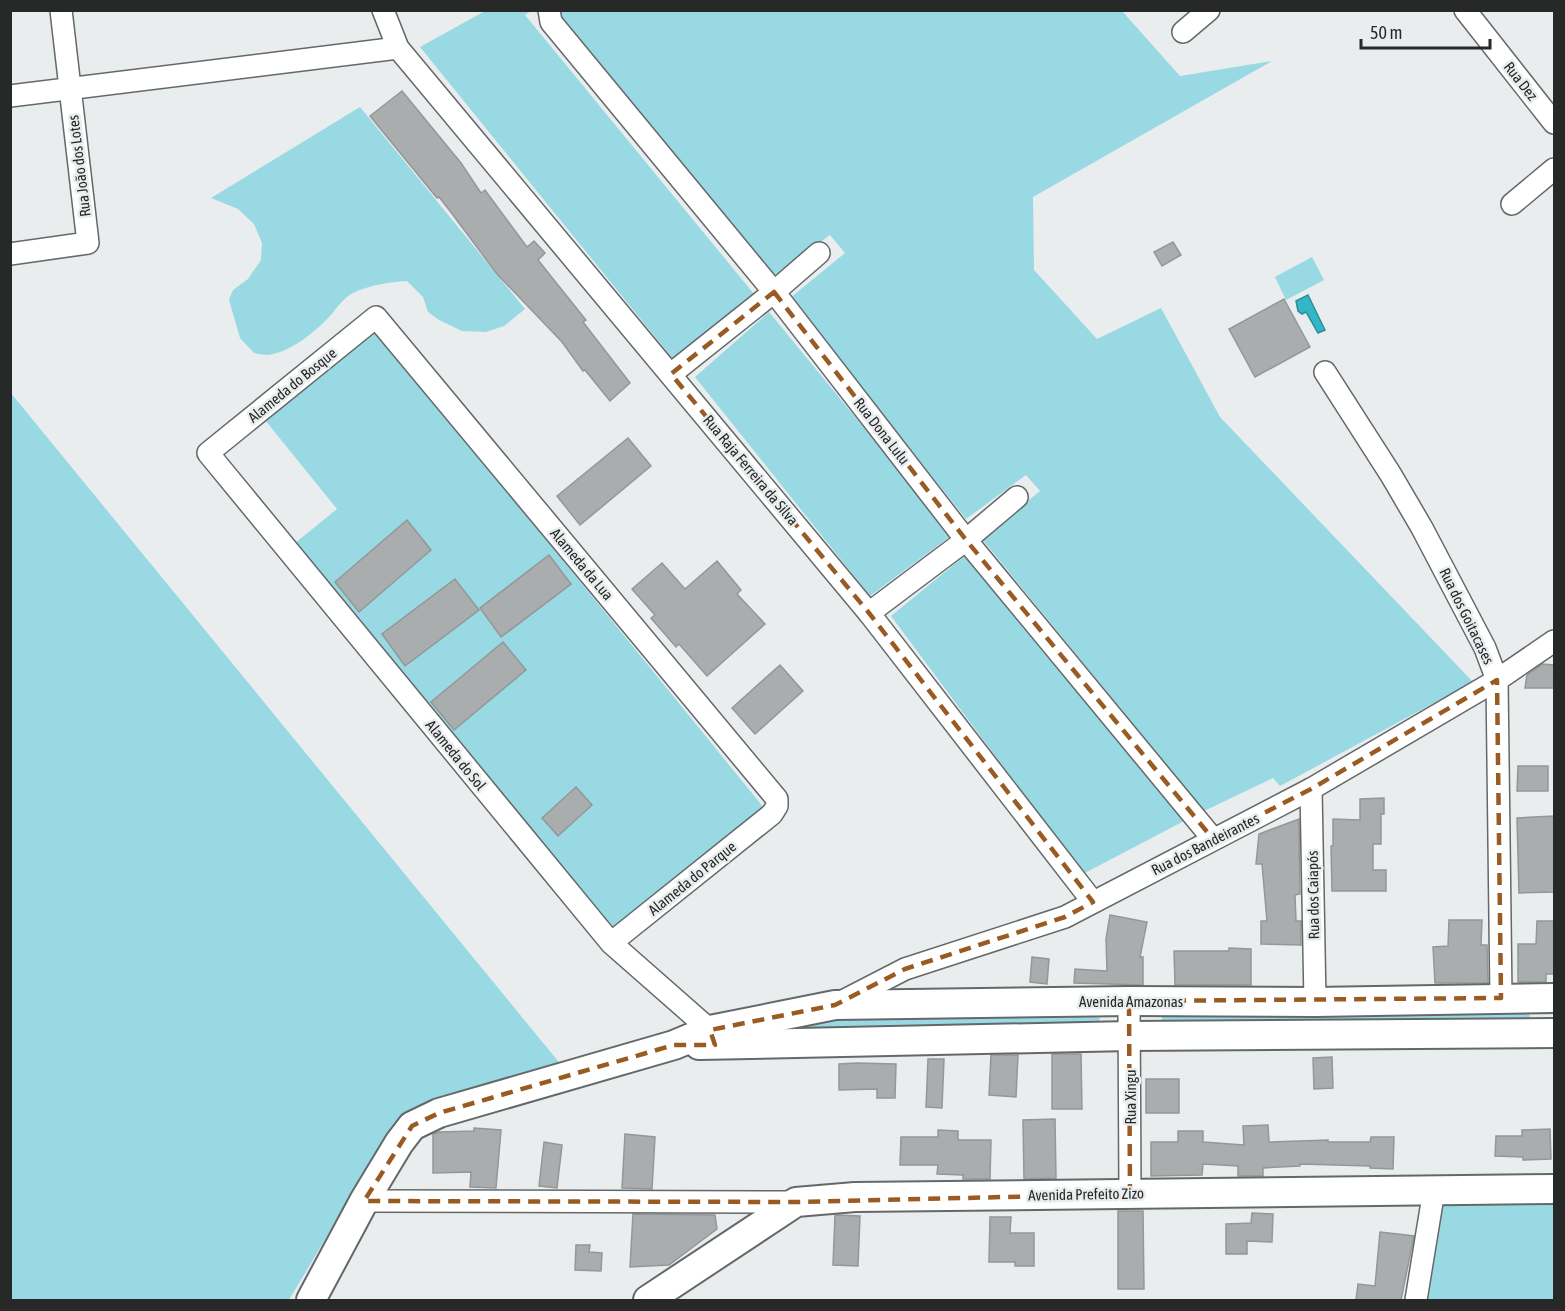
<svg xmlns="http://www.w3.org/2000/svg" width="1565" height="1311" font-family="'Asap Condensed',sans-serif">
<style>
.green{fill:#98d9e3;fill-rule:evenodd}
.water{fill:#33b7c8;stroke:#2f8c98;stroke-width:1.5}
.building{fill:#a9adae;stroke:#939797;stroke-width:1.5}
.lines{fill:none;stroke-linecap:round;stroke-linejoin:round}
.street-casing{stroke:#656869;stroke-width:24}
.secondary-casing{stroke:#656869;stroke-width:32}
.street{stroke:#fff;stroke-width:21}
.secondary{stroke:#fff;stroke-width:28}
.marked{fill:none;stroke:#9a5b23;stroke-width:4.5;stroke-dasharray:12 8;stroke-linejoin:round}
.labels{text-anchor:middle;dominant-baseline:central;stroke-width:5;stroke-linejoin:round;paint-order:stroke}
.street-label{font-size:15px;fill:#272828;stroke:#e9edee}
</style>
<rect width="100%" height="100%" fill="#e9edee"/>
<g class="green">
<polygon points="485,11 531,11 525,15 754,294 673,359 420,47"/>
<polygon points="553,11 1122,11 1180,76 1272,61 1033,197 1034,270 1097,339 1161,308 1220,417 1473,682 1280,786 1273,778 1204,811 982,539 1040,491 1026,475 966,519 790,298 845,253 830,235 770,279"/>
<path d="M 360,107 L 525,309 L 504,326 L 486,332 L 462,331 L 439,320 L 428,312 L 423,297 L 407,281 C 389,282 369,285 353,293 C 344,297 337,308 330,316 C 315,332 291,352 268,355 C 264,355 259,354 254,353 L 240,338 L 229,300 L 233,290 L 248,279 L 261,260 L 262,243 L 254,224 L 238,209 L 211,198 Z"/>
<polygon points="1312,257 1324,280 1286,300 1275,277"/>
<polygon points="769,312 952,535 870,596 695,377"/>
<path d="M 375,329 L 764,808 L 611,934 L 294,544 L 337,509 L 265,420 ZM 407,521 L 431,549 L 360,611 L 335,582 ZM 549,556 L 570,584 L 501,637 L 480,608 ZM 456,579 L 479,610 L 405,665 L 382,634 ZM 503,642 L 526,670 L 454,729 L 431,702 Z"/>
<polygon points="10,392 562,1066 424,1105 395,1122 289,1300 11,1300"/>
<polygon points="967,554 1184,821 1083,874 891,616"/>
<polygon points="1529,1005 1530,1023 1162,1030 1162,1009"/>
<polygon points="1099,1011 1100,1028 783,1031 787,1024 860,1014"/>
<polygon points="1554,1203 1554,1300 1426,1300 1440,1205"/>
</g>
<polygon class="water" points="1308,295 1325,330 1318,333 1306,312 1302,314 1298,311 1296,301"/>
<g class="building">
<polygon points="402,91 461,163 481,193 485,190 527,247 534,241 545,253 538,260 586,320 583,322 630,383 610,401 585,370 583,371 562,342 497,274 450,211 439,197 437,198 370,116"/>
<polygon points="1173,242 1181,255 1162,266 1154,252"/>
<polygon points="1284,299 1310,347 1255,377 1229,329"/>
<polygon points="628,438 651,466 580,525 557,496"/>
<polygon points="407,520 431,550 359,612 335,582"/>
<polygon points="549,555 571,584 501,637 480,608"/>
<polygon points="717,561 741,590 737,594 765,624 707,676 679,644 676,647 651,618 655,615 632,589 662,563 685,589"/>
<polygon points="455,579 479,610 405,666 382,634"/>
<polygon points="503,642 526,670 454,730 431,702"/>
<polygon points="1542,664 1554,665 1554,688 1525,688 1527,675"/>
<polygon points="780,665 803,691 755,734 732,708"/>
<polygon points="1518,766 1548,766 1548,791 1517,791"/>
<polygon points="576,787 592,805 558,836 542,818"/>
<polygon points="1384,798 1384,814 1381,814 1381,844 1373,844 1373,870 1386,870 1386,891 1332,891 1331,846 1333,846 1333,819 1360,820 1360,799"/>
<polygon points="1554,816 1554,892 1519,893 1517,818"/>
<polygon points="1299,819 1300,894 1295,895 1296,921 1301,921 1301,945 1261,944 1261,921 1267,921 1262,864 1256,864 1259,834"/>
<polygon points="1110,915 1147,922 1140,957 1143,957 1143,985 1074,983 1075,969 1107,971 1106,939"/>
<polygon points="1449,920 1482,920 1481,945 1487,945 1488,983 1435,983 1433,947 1448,946"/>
<polygon points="1537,921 1554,921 1554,974 1546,974 1546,982 1518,982 1518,944 1536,944"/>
<polygon points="1229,948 1251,949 1251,985 1175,985 1174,951 1229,951"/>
<polygon points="1032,957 1049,959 1047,984 1030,982"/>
<polygon points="1052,1054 1081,1054 1082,1109 1052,1109"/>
<polygon points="991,1055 1018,1055 1016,1097 989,1095"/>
<polygon points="1332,1057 1333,1088 1314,1089 1313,1058"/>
<polygon points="928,1059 944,1059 942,1108 926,1107"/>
<polygon points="858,1063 896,1064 895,1098 877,1098 877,1089 839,1090 839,1064"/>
<rect x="1146" y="1079" width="33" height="34"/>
<polygon points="1055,1119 1056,1178 1024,1179 1023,1120"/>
<polygon points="1268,1125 1269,1142 1328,1140 1328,1142 1370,1142 1371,1137 1394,1137 1393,1169 1370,1168 1370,1166 1300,1164 1300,1166 1263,1168 1263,1176 1238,1176 1238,1166 1203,1164 1202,1175 1151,1176 1151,1142 1178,1142 1178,1131 1203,1131 1203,1142 1244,1145 1243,1126"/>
<polygon points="474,1128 501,1130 496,1188 470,1187 471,1172 433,1173 433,1134 439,1132 474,1131"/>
<polygon points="1550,1129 1551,1159 1523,1160 1523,1157 1495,1156 1496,1136 1522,1136 1522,1130"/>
<polygon points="938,1130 958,1131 958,1140 991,1140 990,1179 963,1179 963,1175 937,1174 938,1165 900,1165 901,1137 938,1137"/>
<polygon points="625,1134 655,1137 652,1189 622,1188"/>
<polygon points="544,1142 562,1145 557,1188 539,1186"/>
<polygon points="1118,1211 1143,1211 1144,1289 1118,1289"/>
<polygon points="1252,1213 1273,1214 1272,1242 1247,1241 1247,1254 1226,1254 1226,1224 1251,1223"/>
<polygon points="633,1214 715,1215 717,1229 669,1265 630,1267"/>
<polygon points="835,1215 860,1216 858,1266 833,1265"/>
<polygon points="990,1217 1011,1217 1010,1233 1034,1233 1034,1266 1015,1266 1015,1262 989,1262"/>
<polygon points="1380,1232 1414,1236 1401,1300 1356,1300 1358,1284 1375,1286"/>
<polygon points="576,1245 590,1245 589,1252 602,1253 601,1271 575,1270"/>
</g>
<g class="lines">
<g class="street-casing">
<g id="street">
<polyline points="383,10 398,48 869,613 1093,902"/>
<polyline points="549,10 551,22 774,292 966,540 1213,839"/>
<polyline points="1465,10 1554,123"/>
<polyline points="1183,32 1209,10"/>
<polyline points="10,96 398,48"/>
<polyline points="1512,204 1554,169"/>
<polyline points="10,254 88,243 61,10"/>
<polyline points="1325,372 1391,475 1422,528 1485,648 1497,680 1501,998"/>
<polyline points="671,374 774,292 819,253"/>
<polyline points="869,613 966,540 1017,497"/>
<polyline points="1311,789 1315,1002"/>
<polyline points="611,943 772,814 777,806 777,799 376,317 208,453 611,943 710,1030 713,1042"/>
<polyline points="1129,1001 1130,1194"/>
<polyline points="839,1003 905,969 1065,917 1311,789 1497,680 1554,641"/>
<polyline points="364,1201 796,1202"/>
<polyline points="1416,1300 1434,1190"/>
</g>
</g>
<g class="secondary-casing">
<g id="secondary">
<polyline points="699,1045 1130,1036 1554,1033"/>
<polyline points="311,1300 364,1201 399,1143 412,1126 439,1113 674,1045 710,1030 835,1005 1129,1001 1315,1002 1554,998"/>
<polyline points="648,1300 796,1202 855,1197 1554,1189"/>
</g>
</g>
<use href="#street" class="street"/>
<use href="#secondary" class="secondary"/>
</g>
<path class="marked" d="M 774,292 L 966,540 L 1213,839 L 1311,789 L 1497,680 L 1501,998 L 1129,1001 L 1130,1194 L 796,1202 L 364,1201 L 412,1126 L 439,1113 L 674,1045 L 715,1045 L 710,1030 L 835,1005 L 905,969 L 1065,917 L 1093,902 L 869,613 L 671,374 Z"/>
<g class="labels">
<g class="street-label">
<text transform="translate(1521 81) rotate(52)">Rua Dez</text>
<text transform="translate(79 166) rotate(-97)">Rua João dos Lotes</text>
<text transform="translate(292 385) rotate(-39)">Alameda do Bosque</text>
<text transform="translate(882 431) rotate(52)">Rua Dona Lulu</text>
<text transform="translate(751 470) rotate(50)">Rua Raja Ferreira da Silva</text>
<text transform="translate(582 564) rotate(50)">Alameda da Lua</text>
<text transform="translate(1467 616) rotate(64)">Rua dos Goitacases</text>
<text transform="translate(456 755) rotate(51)">Alameda do Sol</text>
<text transform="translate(1205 844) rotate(-27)">Rua dos Bandeirantes</text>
<text transform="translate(692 878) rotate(-39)">Alameda do Parque</text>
<text transform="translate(1313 895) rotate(-91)">Rua dos Caiapós</text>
<text x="1131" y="1001">Avenida Amazonas</text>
<text transform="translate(1130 1097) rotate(-90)">Rua Xingu</text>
<text transform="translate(1086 1194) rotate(-1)">Avenida Prefeito Zizo</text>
</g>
</g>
<rect width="1565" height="1311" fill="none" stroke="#272828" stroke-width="24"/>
<path d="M1361 39v9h129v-9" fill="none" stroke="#272828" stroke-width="3"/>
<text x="1370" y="39" font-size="18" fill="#272828" stroke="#e9edee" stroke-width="4.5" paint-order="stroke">50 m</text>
</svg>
